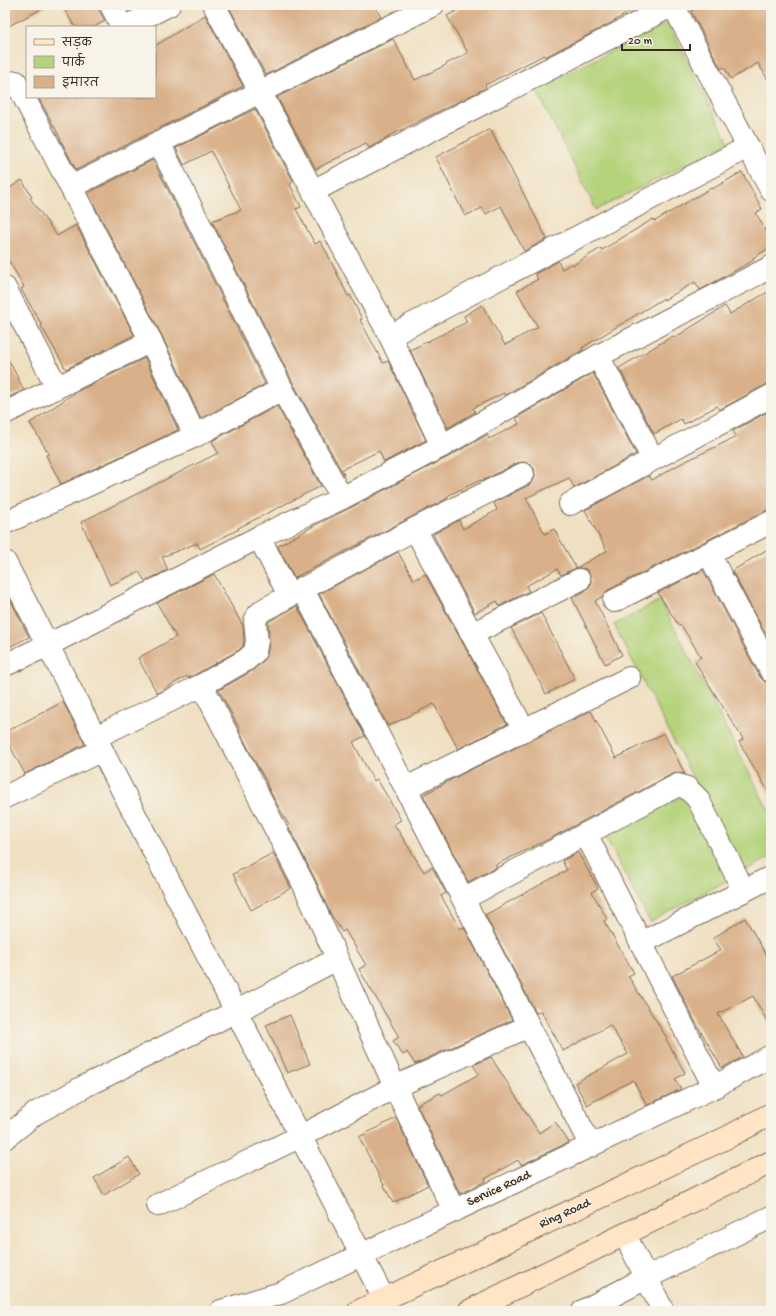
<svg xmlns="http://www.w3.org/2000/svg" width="776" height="1316" font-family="'Gochi Hand','Playpen Sans Deva',sans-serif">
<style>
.green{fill:#b4d37a;stroke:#787e4c}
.building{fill:#d9b089}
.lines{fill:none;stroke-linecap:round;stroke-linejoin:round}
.street-casing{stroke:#7a6a57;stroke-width:24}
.secondary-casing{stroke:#7a6a57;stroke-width:24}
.street{stroke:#fff;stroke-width:22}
.secondary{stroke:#ffe4c6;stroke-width:22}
.labels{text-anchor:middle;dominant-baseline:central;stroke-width:3;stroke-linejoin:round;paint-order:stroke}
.street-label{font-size:13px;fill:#3b2a1e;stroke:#f7f3e8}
</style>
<rect width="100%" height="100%" fill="#f7f3e8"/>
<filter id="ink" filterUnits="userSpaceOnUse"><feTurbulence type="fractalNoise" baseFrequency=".025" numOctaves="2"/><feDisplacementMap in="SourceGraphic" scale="8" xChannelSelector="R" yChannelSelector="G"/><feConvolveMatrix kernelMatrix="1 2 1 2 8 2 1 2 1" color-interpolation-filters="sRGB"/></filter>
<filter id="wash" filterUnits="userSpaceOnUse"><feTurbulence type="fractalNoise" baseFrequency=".012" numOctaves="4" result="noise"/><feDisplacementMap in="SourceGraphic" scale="16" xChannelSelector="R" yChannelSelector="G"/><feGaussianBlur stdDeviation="0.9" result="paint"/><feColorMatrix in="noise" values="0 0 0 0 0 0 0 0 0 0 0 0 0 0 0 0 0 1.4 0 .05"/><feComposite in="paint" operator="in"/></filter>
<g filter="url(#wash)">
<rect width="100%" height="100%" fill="#f0e0c2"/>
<g class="green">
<polygon points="668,23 729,143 596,210 536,89"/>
<polygon points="660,600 771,815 771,857 650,922 605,836 698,788 614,625"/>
</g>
<g id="blocks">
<g class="building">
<polygon points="5,5 49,5 5,28"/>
<polygon points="62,5 96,5 105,21 94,27 75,27"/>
<polygon points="228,5 374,5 381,17 266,75"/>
<polygon points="467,5 641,5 600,29 545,57 544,55 485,85 486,88 389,136 389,137 369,148 366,143 316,169 277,97 393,39 415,80 446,65 446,64 468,53 447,16"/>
<polygon points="702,5 771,5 771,85 758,63 731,79 724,67 721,69 691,11"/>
<polygon points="205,15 243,86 76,170 60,139 61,139 38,97 155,97 155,46"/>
<polygon points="255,109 293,181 290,185 301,207 296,209 315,244 320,241 327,253 348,296 350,295 362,319 360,320 383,363 388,361 426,440 384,462 379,451 341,470 344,475 293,383 212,221 241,210 211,151 184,165 176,148"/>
<polygon points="490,129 547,239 524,251 501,206 486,214 482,208 465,216 436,157"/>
<polygon points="153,160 265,384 201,419 162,336 88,193"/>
<polygon points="742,172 762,209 756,213 771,240 771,247 753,258 754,260 700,290 695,282 664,300 664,298 613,329 582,348 583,350 505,395 504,393 473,408 475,412 448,428 410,350 467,322 464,316 482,305 505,345 538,327 517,291 538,279 535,274 558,261 562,269 572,263 573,265 601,248 602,250 653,219 655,221 711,188 712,189"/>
<polygon points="22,180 32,197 30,198 57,236 76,225 134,335 66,369 41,326 42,325 21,289 24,287 5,254 5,191"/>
<polygon points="771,290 771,384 765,385 719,410 717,406 684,424 681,419 654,434 619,368 673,336 674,338 725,306 730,314"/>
<polygon points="5,353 24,390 5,399"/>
<polygon points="145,358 178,430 61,484 46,455 49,454 30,423 76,392"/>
<polygon points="593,373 636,454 574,488 569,478 526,498 545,534 554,529 576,568 607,551 585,510 648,476 650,477 652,480 680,464 736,437 733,431 771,410 771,508 608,590 603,596 595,601 622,655 605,664 572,598 585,591 590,586 591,581 590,575 586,569 580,568 574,569 561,575 557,569 526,586 529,591 500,606 497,601 475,613 440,548 433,534 459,520 463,529 497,510 494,503 529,485 533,481 535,475 534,469 530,464 524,462 517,463 482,481 481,480 449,495 447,497 448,498 294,578 278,546 317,524 348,509 448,457 487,435 489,439 519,424 516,418"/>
<polygon points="277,406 321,486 238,528 239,529 200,549 197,543 162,557 168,570 145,581 139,572 110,585 81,522 218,453 212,441"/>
<polygon points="771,547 771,644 732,571"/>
<polygon points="398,552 414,580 425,574 507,724 458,749 434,704 388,726 319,594"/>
<polygon points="703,570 760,677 765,682 771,683 771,796 739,742 743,739 695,662 701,657 681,625 679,626 658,593"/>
<polygon points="214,574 243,626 244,640 243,646 239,650 196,674 188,678 187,676 157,693 138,658 176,637 157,603"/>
<polygon points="5,589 29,637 5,649"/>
<polygon points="297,606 365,736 353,742 374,781 377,779 401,820 394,824 424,872 432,867 446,893 441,896 460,929 464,927 512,1020 415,1064 407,1052 403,1055 393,1041 399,1037 359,969 366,965 345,930 342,932 330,913 315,879 289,828 290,827 271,793 266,783 267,783 254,760 239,730 240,730 219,690 252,671 263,661 267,654 269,643 268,622"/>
<polygon points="541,613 575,679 546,694 511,628"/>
<polygon points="63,702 85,744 25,774 5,737 5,732"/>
<polygon points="591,711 616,758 664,733 685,774 677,773 672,774 551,838 495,865 497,867 468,882 423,795 462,774"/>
<polygon points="578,852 598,888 592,892 607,919 604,921 634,973 628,976 667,1038 666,1039 685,1073 675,1079 681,1089 647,1105 633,1080 587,1105 575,1083 628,1054 610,1025 563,1051 541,1011 536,1013 485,915 567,870 562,861"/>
<polygon points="273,853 291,888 251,910 233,874"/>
<polygon points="745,918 771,963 771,1028 753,996 718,1014 743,1057 722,1068 696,1023 672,976 721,950 713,938"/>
<polygon points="290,1015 310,1064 287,1073 266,1025"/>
<polygon points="491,1057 539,1133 555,1122 569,1142 521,1165 518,1160 485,1179 486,1181 460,1194 417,1105 440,1093 442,1095 479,1074 473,1065"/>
<polygon points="396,1118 428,1185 393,1203 359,1137"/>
<polygon points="129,1157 139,1174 104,1195 94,1178"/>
</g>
</g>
</g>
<g filter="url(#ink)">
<use href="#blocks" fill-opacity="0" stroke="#7a6a57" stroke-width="1"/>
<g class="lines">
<g class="street-casing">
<g id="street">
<polyline points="111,5 122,27"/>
<polyline points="214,5 390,336 442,446"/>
<polyline points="125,27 169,5"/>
<polyline points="16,82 151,341 195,436"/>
<polyline points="159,143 282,389 342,498"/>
<polyline points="71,187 433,5"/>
<polyline points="313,191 673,5 771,190"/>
<polyline points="5,288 57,387"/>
<polyline points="390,336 748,147"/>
<polyline points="598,356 653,459"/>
<polyline points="5,413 151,341"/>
<polyline points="570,504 771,396"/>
<polyline points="5,523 195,436 282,389"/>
<polyline points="415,529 524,730"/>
<polyline points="259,537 289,595"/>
<polyline points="709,554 771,671"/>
<polyline points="5,562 384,1299"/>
<polyline points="302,588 591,1146"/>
<polyline points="614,601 771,522"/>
<polyline points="472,634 579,580"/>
<polyline points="5,665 48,645 259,537 342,498 442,446 598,356 771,267"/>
<polyline points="202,685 246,660 255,652 257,641 255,621 258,615 263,610 415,529 523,474"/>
<polyline points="96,737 202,685 304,885 395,1087 454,1211"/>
<polyline points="406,788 629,678"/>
<polyline points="5,797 102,750"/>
<polyline points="586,834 714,1087"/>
<polyline points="463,899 678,785 687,788 698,799 744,891"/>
<polyline points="641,943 771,877"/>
<polyline points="5,1138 36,1113 87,1085 237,1011 337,959"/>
<polyline points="158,1205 301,1136 395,1087 529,1026"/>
<polyline points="625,1235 663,1311"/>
<polyline points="221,1311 281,1293 714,1087 771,1056"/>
<polyline points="583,1311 646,1278 771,1217"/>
</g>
</g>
<g class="secondary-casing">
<g id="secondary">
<polyline points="359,1311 728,1137 771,1114"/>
<polyline points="469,1311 771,1162"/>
</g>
</g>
<use href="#street" class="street"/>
<use href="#secondary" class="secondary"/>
</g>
</g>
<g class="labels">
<g class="street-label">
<text transform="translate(499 1189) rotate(-25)">Service Road</text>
<text transform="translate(565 1214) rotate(-25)">Ring Road</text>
</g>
</g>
<rect width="776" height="1316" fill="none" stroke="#f7f3e8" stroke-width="20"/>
<rect x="26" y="26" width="130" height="72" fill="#f7f3e8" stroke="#aca397"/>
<rect x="34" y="39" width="20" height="6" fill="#ffe4c6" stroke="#aca397"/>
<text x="62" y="46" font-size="12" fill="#3b2a1e">सड़क</text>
<rect x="34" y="56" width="20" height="12" fill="#b4d37a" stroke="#aca397"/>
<text x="62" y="66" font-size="12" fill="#3b2a1e">पार्क</text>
<rect x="34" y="76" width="20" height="12" fill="#d9b089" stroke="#aca397"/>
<text x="62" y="86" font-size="12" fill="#3b2a1e">इमारत</text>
<path d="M622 44v6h68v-6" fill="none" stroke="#3b2a1e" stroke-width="2"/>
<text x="628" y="44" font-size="12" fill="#3b2a1e" stroke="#f7f3e8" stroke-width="3" paint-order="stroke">20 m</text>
</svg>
